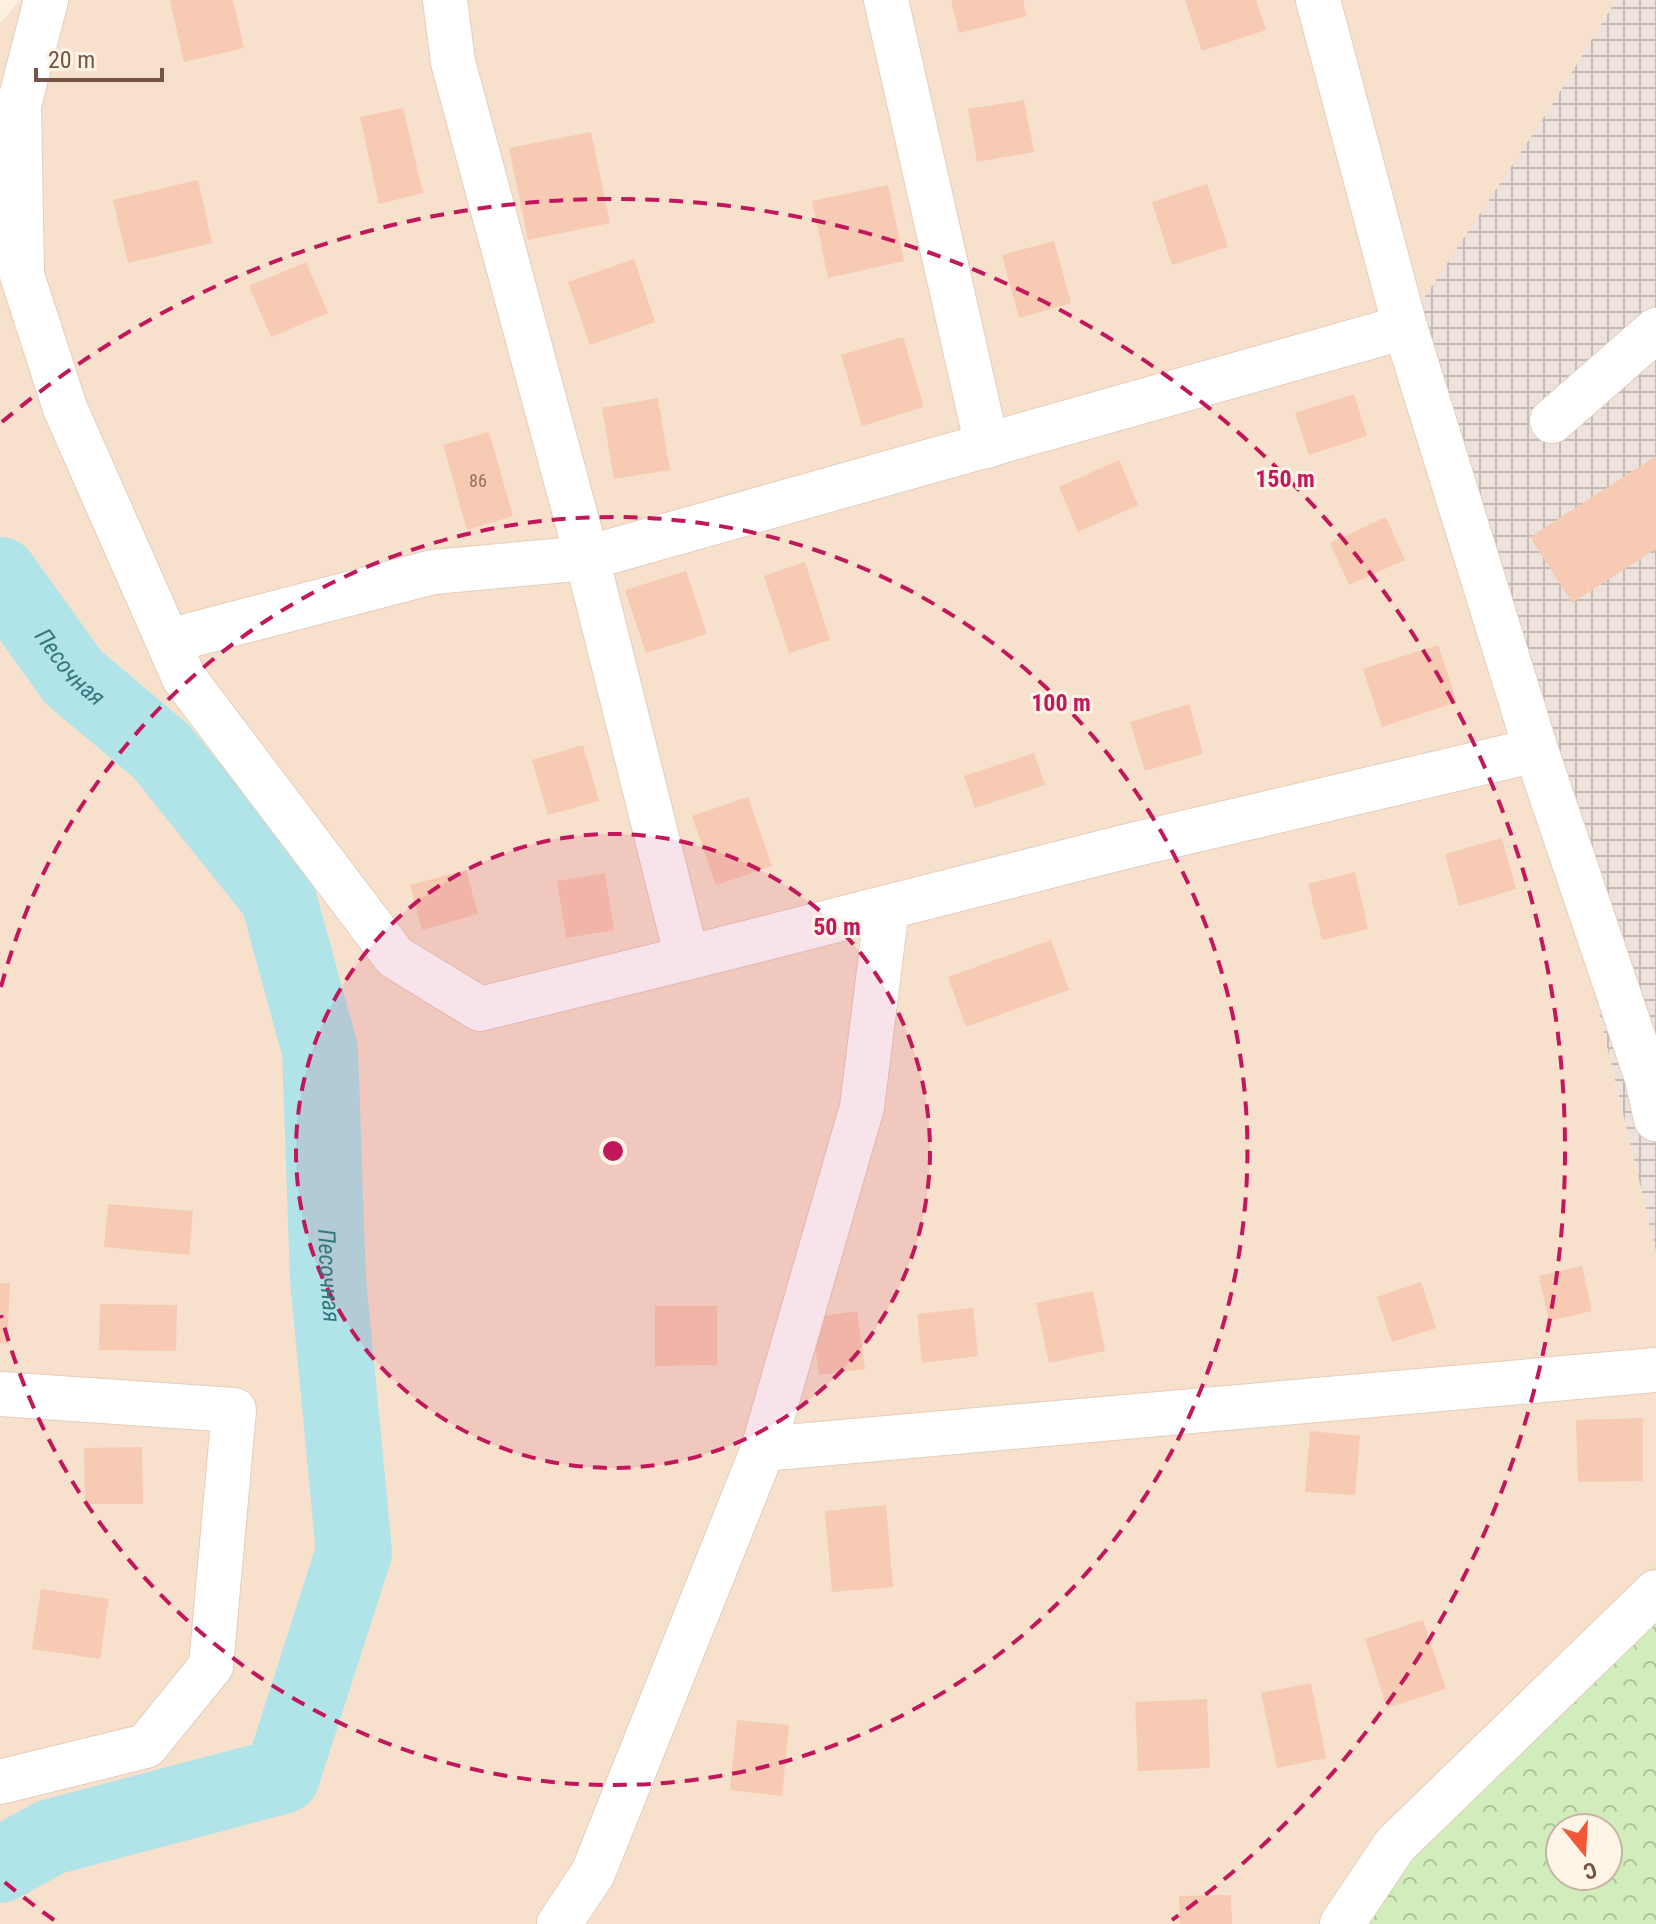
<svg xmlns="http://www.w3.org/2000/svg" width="1656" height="1924" font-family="'Roboto Condensed',sans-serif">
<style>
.residential{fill:#f7e1cc}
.industrial{fill:url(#industrial-grid)}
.forest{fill:url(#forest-crowns);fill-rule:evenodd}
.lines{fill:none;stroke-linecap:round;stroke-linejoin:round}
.river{stroke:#b1e4e9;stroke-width:76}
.building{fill:#f6cab3}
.minor-casing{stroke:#e5cdbd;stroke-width:46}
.minor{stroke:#fff;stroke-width:44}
.ring{fill:none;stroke:#c2185b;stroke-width:4;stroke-dasharray:14 10}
.labels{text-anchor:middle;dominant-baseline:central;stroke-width:6;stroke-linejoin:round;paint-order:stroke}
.number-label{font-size:18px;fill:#967160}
.water-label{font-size:24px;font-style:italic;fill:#36767e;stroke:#fff4e6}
.centre{fill:#c2185b;stroke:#fff4e6;stroke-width:4}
.ring-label{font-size:24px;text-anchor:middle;font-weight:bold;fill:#c2185b;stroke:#fff4e6;stroke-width:6;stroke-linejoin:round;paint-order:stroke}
</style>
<defs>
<pattern id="industrial-grid" width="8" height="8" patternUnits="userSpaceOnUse" patternTransform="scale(2)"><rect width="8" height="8" fill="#ece2db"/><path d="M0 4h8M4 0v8" fill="none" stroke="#c4bab3"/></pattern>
<pattern id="forest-crowns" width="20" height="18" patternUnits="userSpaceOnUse" patternTransform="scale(2)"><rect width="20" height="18" fill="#d2edbc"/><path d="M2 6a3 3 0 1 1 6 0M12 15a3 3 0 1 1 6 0" fill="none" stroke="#afc39a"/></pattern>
</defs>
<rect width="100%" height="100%" fill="#fef0de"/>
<polygon class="residential" points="20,0 1616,0 1548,111 1536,750 1656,1251 1656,1565 1400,1813 1358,1924 0,1924 0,23"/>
<polygon class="industrial" points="1616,0 1656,0 1656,1251 1536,750 1405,327 1548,111"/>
<path class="forest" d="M 1656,1565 L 1656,1924 L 1358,1924 L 1400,1813 ZM 1560,1828 L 1608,1828 L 1608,1876 L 1560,1876 Z"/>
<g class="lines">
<path class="river" id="s1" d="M 0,575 L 73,677 L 161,751 L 278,897 L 320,1050 L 328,1279 L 354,1552 L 282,1776 L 51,1837 L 0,1865"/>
</g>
<g class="building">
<polygon points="170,0 233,0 244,48 184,62"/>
<polygon points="951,0 1023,0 1027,16 959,33"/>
<polygon points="1185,0 1256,0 1266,30 1202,51"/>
<polygon points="1024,100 1034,152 977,162 968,109"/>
<polygon points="403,108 423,193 379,204 360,117"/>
<polygon points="591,132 610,223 528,240 509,148"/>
<polygon points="198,180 212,243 128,263 113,200"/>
<polygon points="1207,184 1228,247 1172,265 1152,202"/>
<polygon points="888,185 904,261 828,278 812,201"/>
<polygon points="1054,241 1071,303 1019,318 1002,255"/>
<polygon points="634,259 655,322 590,345 568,282"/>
<polygon points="306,262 328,313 271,337 249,286"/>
<polygon points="903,337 924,407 862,426 841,355"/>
<polygon points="1354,394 1367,436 1309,455 1295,413"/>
<polygon points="658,398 670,470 614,479 602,408"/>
<polygon points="489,432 513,516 467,530 443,445"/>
<polygon points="1656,456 1656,549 1572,603 1530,537"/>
<polygon points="1119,460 1138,505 1078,532 1059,487"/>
<polygon points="1386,517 1405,560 1349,585 1330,543"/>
<polygon points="805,562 830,640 789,653 764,576"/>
<polygon points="686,571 707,634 646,653 625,590"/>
<polygon points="1438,645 1457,702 1382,727 1363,669"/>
<polygon points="1189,704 1203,754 1145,771 1130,722"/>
<polygon points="583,745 599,801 548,815 532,760"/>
<polygon points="1034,753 1045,785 975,808 964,776"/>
<polygon points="748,797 772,866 716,885 692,816"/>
<polygon points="1502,838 1516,889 1459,906 1445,854"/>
<polygon points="466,870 478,914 422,930 410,885"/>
<polygon points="1355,872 1368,929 1322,940 1308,884"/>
<polygon points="605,873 614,930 566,938 557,881"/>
<polygon points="1051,940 1069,990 966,1027 948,977"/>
<polygon points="108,1204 193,1211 189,1255 104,1247"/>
<polygon points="1582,1266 1592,1311 1549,1321 1539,1276"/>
<polygon points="1421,1282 1436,1328 1392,1342 1377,1297"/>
<polygon points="0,1283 10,1283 7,1344 0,1343"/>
<polygon points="1093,1291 1105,1351 1049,1363 1036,1303"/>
<polygon points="100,1304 177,1305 176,1351 99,1350"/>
<polygon points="655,1306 717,1306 717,1365 655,1366"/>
<polygon points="973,1308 978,1356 922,1363 917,1314"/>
<polygon points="857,1311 865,1369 819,1375 811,1318"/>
<polygon points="1643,1418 1643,1481 1578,1482 1576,1420"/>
<polygon points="1310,1431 1360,1436 1355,1495 1305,1492"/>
<polygon points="142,1447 143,1504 85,1504 84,1448"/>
<polygon points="886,1505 893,1587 832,1592 825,1511"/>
<polygon points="41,1589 109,1599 100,1659 32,1649"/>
<polygon points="1423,1620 1446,1689 1387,1708 1365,1639"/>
<polygon points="1311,1683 1326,1758 1277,1768 1261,1693"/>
<polygon points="1207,1699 1210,1768 1138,1771 1135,1702"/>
<polygon points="737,1720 789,1725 782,1796 730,1790"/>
<polygon points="1231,1895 1232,1924 1180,1924 1179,1896"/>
</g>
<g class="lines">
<g class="minor-casing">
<g id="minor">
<polyline points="46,0 19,105 22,275 65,408 184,678 395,957 480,1009 687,958"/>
<polyline points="445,0 453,62 587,558 687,958 1128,846 1536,750"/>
<polyline points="886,0 987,446"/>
<polyline points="1318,0 1405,327 1536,750 1647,1078 1656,1119"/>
<polyline points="1552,421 1656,330"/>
<polyline points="168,641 433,572 587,558 1405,327"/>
<polyline points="887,907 862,1107 763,1449 1656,1370"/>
<polyline points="0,1394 234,1410 211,1666 146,1746 0,1782"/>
<polyline points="559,1924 593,1873 763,1449"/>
<polyline points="1342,1924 1395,1845 1656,1592"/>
</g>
</g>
<use href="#minor" class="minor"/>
</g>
<circle cx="613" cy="1151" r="317" fill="#c2185b" fill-opacity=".12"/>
<g class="ring">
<circle cx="613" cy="1151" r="317"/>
<path d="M1 987A634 634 0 1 1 1 1315"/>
<path d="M54 1920A951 951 0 0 1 2 1880M2 422A951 951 0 1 1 1172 1920"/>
</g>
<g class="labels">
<g class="number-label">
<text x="478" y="480">86</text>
</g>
<g class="water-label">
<text stroke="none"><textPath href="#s1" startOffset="116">Песочная</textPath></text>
<text stroke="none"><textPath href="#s1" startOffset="812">Песочная</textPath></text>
</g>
</g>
<circle cx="613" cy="1151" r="12" class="centre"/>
<g class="ring-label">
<text x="1285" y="487">150 m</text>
<text x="1061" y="711">100 m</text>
<text x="837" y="935">50 m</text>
</g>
<g transform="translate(1584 1852) rotate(162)"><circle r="38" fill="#fff4e6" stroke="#c8b4a5" stroke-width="2"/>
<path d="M0-6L14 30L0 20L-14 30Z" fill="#f45737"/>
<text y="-12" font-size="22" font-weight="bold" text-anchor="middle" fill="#765344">С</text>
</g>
<path d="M36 68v12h126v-12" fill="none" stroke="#765344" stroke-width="4"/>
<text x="48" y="68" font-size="24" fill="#765344" stroke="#fff4e6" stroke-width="6" paint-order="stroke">20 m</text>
</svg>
